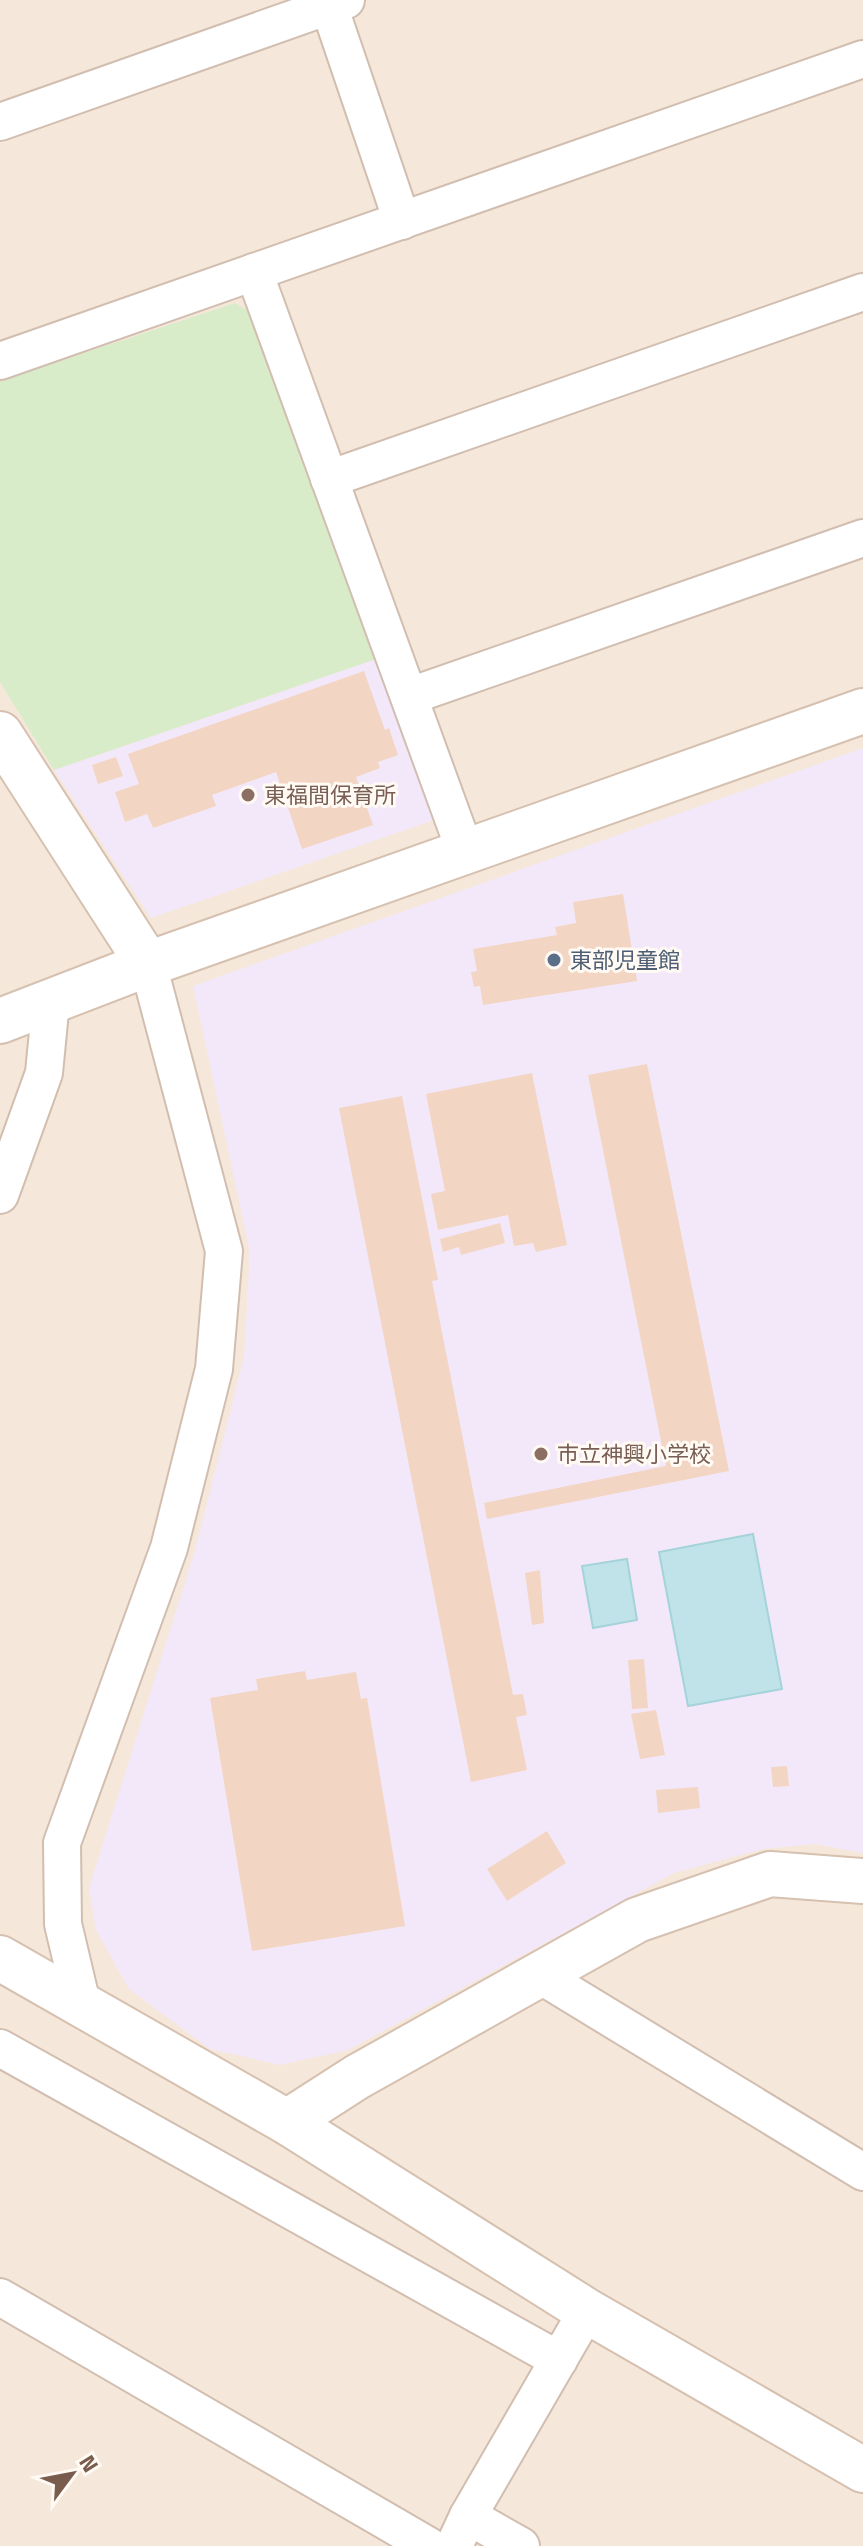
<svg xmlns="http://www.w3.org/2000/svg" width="863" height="2546" font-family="'Titillium Web','Noto Sans JP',sans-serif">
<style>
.residential{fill:#f5e8da}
.education{fill:#f3e8fa}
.green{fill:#d8ecc9}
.water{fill:#bfe3e8;stroke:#a5d3da;stroke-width:2}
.building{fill:#f3d5c3}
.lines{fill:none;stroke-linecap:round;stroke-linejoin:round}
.street-casing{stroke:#d1beb0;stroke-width:40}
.secondary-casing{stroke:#d6c0b0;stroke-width:48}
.street{stroke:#fff;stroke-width:36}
.secondary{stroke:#fff;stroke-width:44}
.education-dot{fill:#8d6e63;stroke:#fffaf3;stroke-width:3}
.service-dot{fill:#5c6f8a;stroke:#fffaf3;stroke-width:3}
.labels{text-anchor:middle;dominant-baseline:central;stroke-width:6;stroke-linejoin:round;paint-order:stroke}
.education-label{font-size:22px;fill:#785e54;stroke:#fffaf3;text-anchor:start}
.service-label{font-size:22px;fill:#4e5e75;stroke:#fffaf3;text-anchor:start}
</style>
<rect width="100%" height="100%" fill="#fdf6ec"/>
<rect class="residential" x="0" y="0" width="863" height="2546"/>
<g class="education">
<polygon points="376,659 434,820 151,918 54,770"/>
<polygon points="863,748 863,1853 815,1844 763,1849 674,1873 348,2050 280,2065 210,2049 129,1989 96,1930 89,1888 195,1551 244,1357 250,1252 193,986"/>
</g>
<polygon class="green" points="235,303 257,316 376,659 54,770 0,682 0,381"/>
<g class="water">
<polygon points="753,1534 782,1689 688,1706 659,1552"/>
<polygon points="627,1559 637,1620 593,1628 582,1566"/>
</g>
<g class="building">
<polygon points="364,671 385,730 389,728 398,755 378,762 380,768 356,777 373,825 302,849 276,772 212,795 216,806 153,828 147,814 125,822 115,792 139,784 128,754"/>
<polygon points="116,757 123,776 98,784 92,765"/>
<polygon points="623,894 637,981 483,1005 480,986 474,987 471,972 477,971 473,949 557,935 555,927 576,923 573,902"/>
<polygon points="647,1064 729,1471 487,1519 484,1503 666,1466 588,1075"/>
<polygon points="532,1073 567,1245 536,1252 533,1243 514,1246 508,1215 438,1230 431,1194 445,1191 426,1094"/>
<polygon points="402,1096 438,1280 432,1281 513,1695 523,1694 527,1715 516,1717 527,1770 471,1782 339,1108"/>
<polygon points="500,1223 505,1243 461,1255 459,1247 443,1252 440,1239"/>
<polygon points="540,1570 544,1623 532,1625 525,1573"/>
<polygon points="644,1659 648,1708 632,1709 628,1660"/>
<polygon points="305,1671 307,1680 356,1672 361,1699 367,1698 405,1926 252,1951 210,1698 258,1690 256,1679"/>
<polygon points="656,1710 665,1755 640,1759 631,1714"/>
<polygon points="787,1766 789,1786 773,1787 771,1767"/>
<polygon points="698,1787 700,1808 658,1813 656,1790"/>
<polygon points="547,1831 566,1863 507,1901 487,1869"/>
</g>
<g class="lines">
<g class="street-casing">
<g id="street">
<polyline points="327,0 402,221"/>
<polyline points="0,122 346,0"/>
<polyline points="254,272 465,851"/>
<polyline points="0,361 863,59"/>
<polyline points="329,479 863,292"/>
<polyline points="410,696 863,538"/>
<polyline points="0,1195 44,1073 51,1001"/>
<polyline points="538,1974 863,2172"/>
<polyline points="82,2004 63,1924 62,1843 169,1548 214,1369 224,1251 148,964"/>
<polyline points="0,2048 559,2360"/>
<polyline points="0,2297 429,2546"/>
<polyline points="468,2516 521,2546"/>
<polyline points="454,2546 468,2516 587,2311"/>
</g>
</g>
<g class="secondary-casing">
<g id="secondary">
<polyline points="0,734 148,964"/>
<polyline points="0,1021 148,964 863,711"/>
<polyline points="0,1958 287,2122 587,2311 863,2470"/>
<polyline points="287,2122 357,2077 637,1920 770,1874 863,1881"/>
</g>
</g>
<use href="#street" class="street"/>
<use href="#secondary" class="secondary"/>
</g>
<g class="education-dot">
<circle cx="248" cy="795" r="8"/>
<circle cx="541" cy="1454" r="8"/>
</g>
<circle class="service-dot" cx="554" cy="960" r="8"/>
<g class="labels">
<g class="education-label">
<text x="264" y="795">東福間保育所</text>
<text x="557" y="1454">市立神興小学校</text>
</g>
<g class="service-label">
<text x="570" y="960">東部児童館</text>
</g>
</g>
<g transform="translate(72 2474) rotate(58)" stroke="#fffaf3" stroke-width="6" paint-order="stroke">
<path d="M0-6L14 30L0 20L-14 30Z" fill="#7a5c4d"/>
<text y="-12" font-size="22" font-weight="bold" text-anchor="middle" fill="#7a5c4d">N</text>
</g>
</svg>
